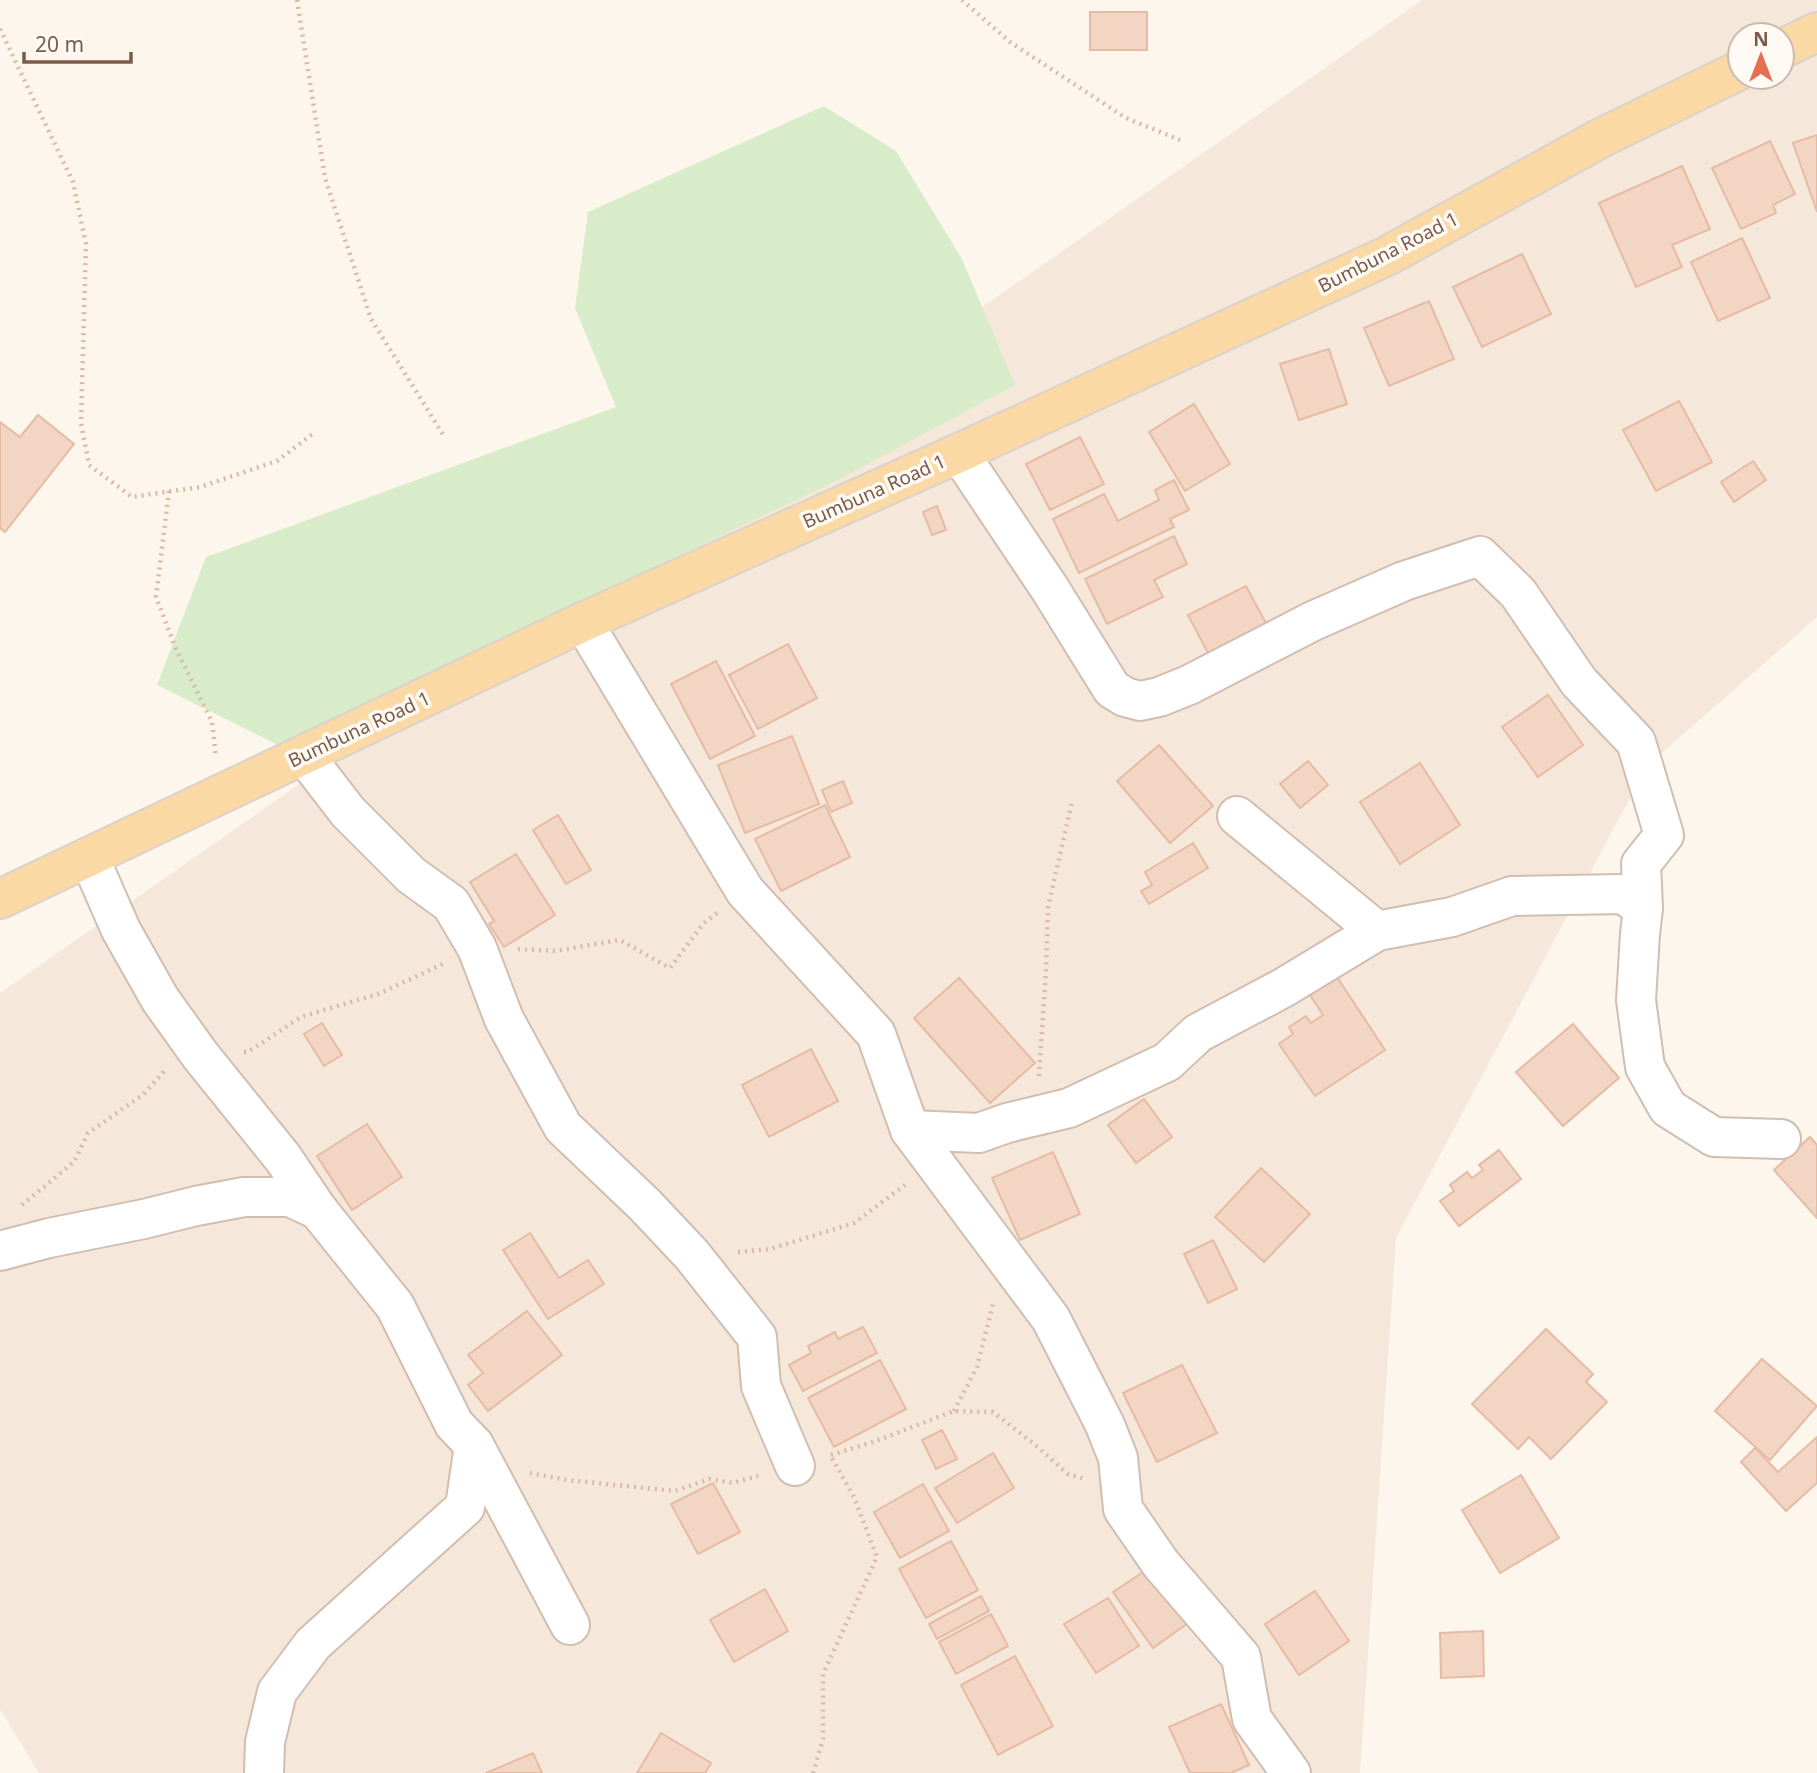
<svg xmlns="http://www.w3.org/2000/svg" width="1817" height="1773" font-family="'Noto Sans',sans-serif">
<style>
.residential{fill:#f5e8da;fill-rule:evenodd}
.green{fill:#d8ecc9}
.building{fill:#f3d5c3;stroke:#e6bba3;stroke-width:2}
.lines{fill:none;stroke-linecap:round;stroke-linejoin:round}
.minor-casing{stroke:#d1beb0;stroke-width:42}
.major-casing{stroke:#dad1cd;stroke-width:42}
.path{stroke:#d9b8a5;stroke-width:4.5;stroke-dasharray:2 5;stroke-linecap:butt}
.minor{stroke:#fff;stroke-width:38}
.major{stroke:#fbd9a5;stroke-width:38}
.labels{text-anchor:middle;dominant-baseline:central;stroke-width:7;stroke-linejoin:round;paint-order:stroke}
.street-label{font-size:19px;fill:#7a5c4d;stroke:#fffaf3}
</style>
<rect width="100%" height="100%" fill="#fdf6ec"/>
<path class="residential" d="M 1422,0 L 1817,0 L 1817,617 L 1647,766 L 1396,1238 L 1360,1773 L 39,1773 L 0,1709 L 0,993 ZM 1740,35 L 1782,35 L 1782,77 L 1740,77 Z"/>
<polygon class="green" points="824,106 896,151 962,259 1015,385 834,482 280,746 157,685 206,557 616,407 575,308 588,212"/>
<g class="building">
<rect x="1090" y="12" width="57" height="38"/>
<polygon points="1817,135 1817,212 1793,143"/>
<polygon points="1770,141 1795,194 1773,205 1776,213 1741,229 1712,168"/>
<polygon points="1682,166 1710,229 1672,245 1682,267 1636,287 1599,203"/>
<polygon points="1742,238 1770,298 1718,321 1691,262"/>
<polygon points="1522,254 1551,314 1482,347 1453,287"/>
<polygon points="1429,301 1454,359 1389,386 1364,328"/>
<polygon points="1329,349 1347,404 1299,420 1280,364"/>
<polygon points="1679,401 1712,462 1656,491 1623,430"/>
<polygon points="1194,404 1230,464 1185,491 1149,432"/>
<polygon points="38,415 74,444 5,532 0,528 0,422 20,437"/>
<polygon points="1080,437 1104,484 1050,510 1026,464"/>
<polygon points="1753,461 1766,480 1734,502 1721,482"/>
<polygon points="1174,480 1189,510 1170,519 1174,527 1079,573 1053,519 1104,494 1118,521 1159,500 1155,490"/>
<polygon points="937,506 946,530 932,535 923,512"/>
<polygon points="1174,536 1187,564 1154,580 1163,597 1107,624 1085,579"/>
<polygon points="1246,586 1267,625 1209,655 1188,615"/>
<polygon points="788,644 817,698 758,729 729,675"/>
<polygon points="716,661 755,736 710,759 671,684"/>
<polygon points="1548,695 1583,745 1538,777 1502,727"/>
<polygon points="792,736 819,804 745,833 718,765"/>
<polygon points="1159,745 1213,806 1170,843 1117,781"/>
<polygon points="1308,761 1328,785 1300,808 1280,784"/>
<polygon points="1420,763 1460,825 1400,864 1360,802"/>
<polygon points="843,781 852,803 831,812 822,790"/>
<polygon points="825,805 850,857 781,891 755,839"/>
<polygon points="558,815 591,870 566,884 533,830"/>
<polygon points="1193,843 1208,868 1149,904 1141,891 1152,885 1145,872"/>
<polygon points="516,854 555,915 504,947 489,924 494,921 470,882"/>
<polygon points="1337,977 1385,1050 1315,1096 1279,1044 1293,1034 1289,1027 1306,1016 1311,1023 1323,1015 1310,995"/>
<polygon points="959,978 1035,1063 990,1103 914,1018"/>
<polygon points="322,1023 342,1055 324,1066 304,1034"/>
<polygon points="1573,1024 1619,1078 1563,1126 1516,1072"/>
<polygon points="811,1049 838,1101 769,1137 742,1085"/>
<polygon points="1144,1099 1172,1137 1136,1163 1108,1125"/>
<polygon points="367,1124 402,1177 352,1210 317,1156"/>
<polygon points="1810,1137 1817,1145 1817,1218 1774,1170"/>
<polygon points="1499,1150 1521,1179 1459,1226 1440,1201 1454,1191 1450,1185 1467,1172 1472,1178 1483,1170 1479,1165"/>
<polygon points="1053,1152 1080,1214 1020,1240 992,1178"/>
<polygon points="1261,1168 1310,1214 1264,1262 1215,1217"/>
<polygon points="530,1233 559,1278 588,1260 604,1284 548,1319 503,1250"/>
<polygon points="1213,1240 1237,1289 1208,1303 1184,1254"/>
<polygon points="527,1311 562,1355 488,1411 468,1385 483,1373 468,1355"/>
<polygon points="863,1327 877,1353 803,1391 789,1365 811,1353 808,1346 835,1332 838,1339"/>
<polygon points="1546,1329 1593,1374 1586,1382 1607,1402 1551,1459 1529,1437 1518,1449 1472,1404"/>
<polygon points="1762,1359 1817,1406 1770,1460 1715,1411"/>
<polygon points="880,1360 906,1409 834,1447 808,1398"/>
<polygon points="1182,1365 1217,1433 1157,1462 1123,1393"/>
<polygon points="942,1430 957,1459 936,1469 922,1440"/>
<polygon points="1817,1437 1817,1483 1786,1511 1741,1462 1755,1448 1778,1472"/>
<polygon points="993,1453 1014,1488 957,1523 935,1488"/>
<polygon points="1521,1475 1559,1538 1500,1573 1462,1510"/>
<polygon points="713,1483 740,1532 698,1554 671,1504"/>
<polygon points="923,1484 949,1531 900,1558 874,1512"/>
<polygon points="951,1541 978,1590 926,1618 899,1569"/>
<polygon points="1157,1563 1195,1618 1153,1648 1113,1592"/>
<polygon points="765,1589 788,1631 734,1662 710,1620"/>
<polygon points="1315,1591 1349,1641 1299,1675 1265,1624"/>
<polygon points="981,1596 989,1611 937,1639 929,1624"/>
<polygon points="1108,1598 1139,1646 1096,1673 1064,1624"/>
<polygon points="991,1614 1008,1646 956,1674 939,1642"/>
<polygon points="1483,1631 1484,1676 1441,1678 1440,1633"/>
<polygon points="1015,1656 1053,1726 998,1755 961,1685"/>
<polygon points="1221,1704 1249,1765 1231,1773 1190,1773 1169,1727"/>
<polygon points="661,1733 711,1763 705,1773 637,1773"/>
<polygon points="533,1753 542,1773 486,1773"/>
</g>
<g class="lines">
<g class="minor-casing">
<g id="minor">
<polyline points="959,453 1050,589 1112,689 1125,697 1140,701 1159,697 1189,685 1313,621 1404,581 1480,556 1518,593 1579,682 1636,742 1664,835 1641,864 1643,908"/>
<polyline points="583,622 745,891 876,1034 910,1130 1051,1319 1105,1425 1118,1458 1123,1509 1161,1564 1241,1657 1252,1719 1291,1773"/>
<polyline points="304,755 348,812 411,875 451,904 477,948 504,1019 563,1127 645,1205 692,1255 757,1337 761,1386 795,1466"/>
<polyline points="1237,816 1377,931"/>
<polyline points="89,857 121,930 160,999 200,1055 283,1158 318,1210 395,1306 454,1424 474,1445 570,1625"/>
<polyline points="910,1130 979,1133 1007,1123 1069,1108 1167,1062 1198,1033 1283,988 1377,931 1452,917 1512,896 1623,894 1643,908 1640,934 1636,1000 1645,1067 1668,1108 1714,1137 1781,1139"/>
<polyline points="0,1251 49,1238 144,1219 196,1206 244,1197 290,1197 318,1210"/>
<polyline points="264,1773 265,1742 277,1692 313,1644 465,1507 474,1445"/>
</g>
</g>
<g class="major-casing">
<g id="major">
<polyline points="1782,49 1817,32"/>
<polyline points="0,899 583,622 959,453 1387,256 1601,138 1740,70"/>
</g>
</g>
<g class="path">
<polyline points="297,0 325,178 371,319 444,436"/>
<polyline points="962,0 1010,42 1126,118 1180,140"/>
<polyline points="0,29 73,182 86,244 81,423 89,465 132,497 200,487 277,461 315,432"/>
<polyline points="169,491 156,597 176,649 212,722 216,757"/>
<polyline points="518,949 555,951 620,940 670,968 703,924 717,913"/>
<polyline points="244,1052 248,1052 301,1017 378,994 443,964"/>
<polyline points="1039,1076 1046,970 1048,907 1072,802"/>
<polyline points="22,1205 74,1162 88,1133 144,1094 166,1069"/>
<polyline points="738,1252 770,1249 854,1223 905,1185"/>
<polyline points="954,1411 977,1367 993,1304"/>
<polyline points="831,1455 876,1441 954,1411 993,1412 1033,1443 1068,1474 1085,1479"/>
<polyline points="530,1473 567,1480 675,1491 709,1479 732,1483 758,1476"/>
<polyline points="813,1773 823,1739 823,1674 877,1557 854,1497 832,1458"/>
</g>
<use href="#minor" class="minor"/>
<use href="#major" class="major"/>
</g>
<g class="labels">
<g class="street-label">
<text transform="translate(1388 252) rotate(-27)">Bumbuna Road 1</text>
<text transform="translate(874 491) rotate(-24)">Bumbuna Road 1</text>
<text transform="translate(359 729) rotate(-25)">Bumbuna Road 1</text>
</g>
</g>
<g transform="translate(1761 56)"><circle r="33" fill="#fffaf3" stroke="#cabbb1" stroke-width="2"/>
<path d="M0-5L12 26L0 18L-12 26Z" fill="#e76f51"/>
<text y="-10" font-size="19" font-weight="bold" text-anchor="middle" fill="#7a5c4d">N</text>
</g>
<path d="M24 52v10h107v-10" fill="none" stroke="#7a5c4d" stroke-width="3.5"/>
<text x="35" y="52" font-size="21" fill="#7a5c4d" stroke="#fffaf3" stroke-width="5" paint-order="stroke">20 m</text>
</svg>
